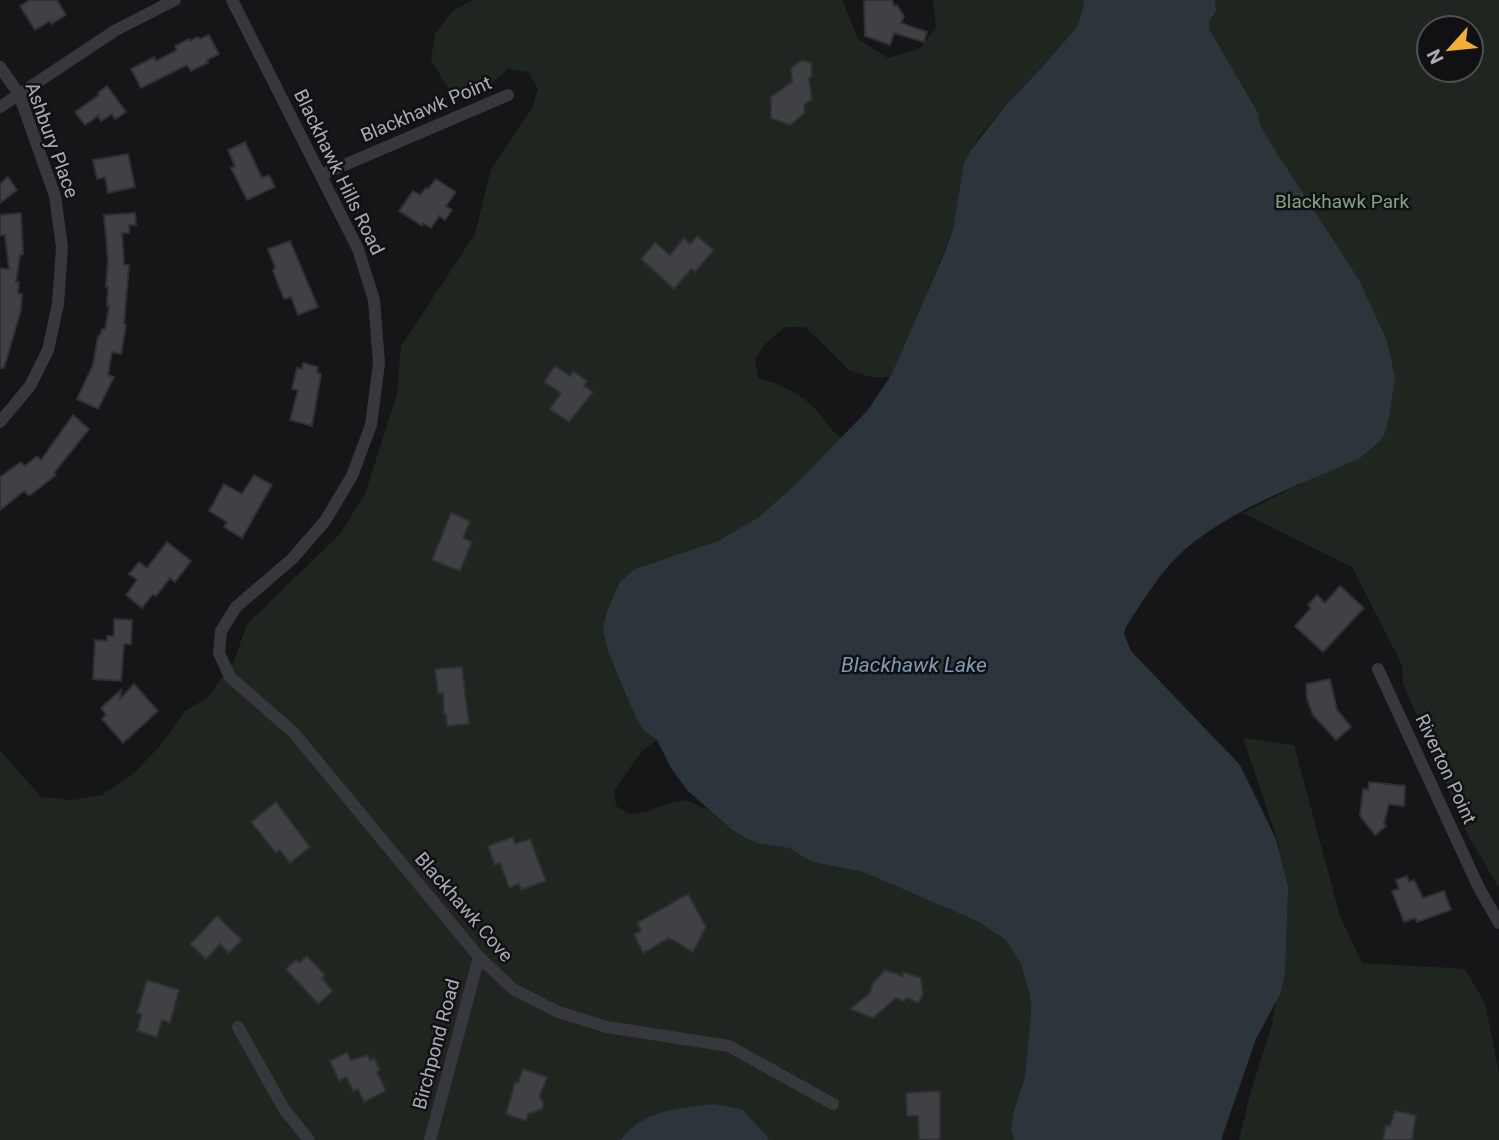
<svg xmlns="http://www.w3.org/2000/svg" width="1499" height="1140" font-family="Roboto,sans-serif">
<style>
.green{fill:#1e261f;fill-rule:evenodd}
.water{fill:#2c353c}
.building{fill:#404145;stroke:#303034;stroke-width:2}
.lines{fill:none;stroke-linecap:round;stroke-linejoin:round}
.minor{stroke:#37383d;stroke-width:12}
.labels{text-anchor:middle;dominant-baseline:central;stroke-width:5;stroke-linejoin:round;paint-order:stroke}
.street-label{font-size:19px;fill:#a8adb8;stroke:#111113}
.park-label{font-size:19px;fill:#7fa381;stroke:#111113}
.water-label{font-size:21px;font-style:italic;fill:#7f9bb3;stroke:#111113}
</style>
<rect width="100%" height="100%" fill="#161618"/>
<g class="green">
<path d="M 472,0 L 842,0 L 858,39 L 888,58 L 919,49 L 936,28 L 933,0 L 1499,0 L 1499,888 L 1468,835 L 1403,684 L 1402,665 L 1352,567 L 1243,513 L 1308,480 L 1077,27 L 1045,64 L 1006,105 L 979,137 L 964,163 L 953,229 L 911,334 L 890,377 L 872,377 L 850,371 L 805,327 L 785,327 L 765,344 L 755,360 L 758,378 C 779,383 800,393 815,409 C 825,419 830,430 841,438 C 815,465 789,494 759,517 C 724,543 678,557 635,569 L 609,655 L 636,718 L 644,731 L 657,740 L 642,751 L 614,791 L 616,806 L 629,814 L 649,811 L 669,803 L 686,800 L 708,810 L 732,830 L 760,844 L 789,848 L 812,862 L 863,872 L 979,922 L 996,931 L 1006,940 L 1021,964 L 1030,996 L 1031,1029 L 1025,1077 L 1014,1110 L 1011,1129 L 1014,1140 L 0,1140 L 0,750 L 41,797 L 73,800 L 102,795 L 133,774 L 160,746 L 185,711 L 208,697 L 234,661 L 247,624 L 339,535 L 365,494 L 397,394 L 401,346 L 475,234 L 491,169 L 532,108 L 538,89 L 528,72 L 508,69 L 488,86 L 469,96 L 448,88 L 431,60 L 435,34 L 452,12 ZM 1429,28 L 1471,28 L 1471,70 L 1429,70 Z"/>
<polygon points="1243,738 1294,745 1340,916 1362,963 1465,969 1485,1003 1499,1072 1499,1140 1239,1140 1251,1091 1272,1025 1282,960 1279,845"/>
</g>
<g class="water">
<path d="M 1084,0 L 1215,0 L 1216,11 L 1209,21 L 1209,29 L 1258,113 L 1260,124 L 1271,144 L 1359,280 L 1387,341 L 1395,378 L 1389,417 L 1385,433 L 1379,442 L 1360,458 C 1302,484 1238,506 1189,546 C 1162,568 1145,598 1126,627 L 1124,634 L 1131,651 L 1240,765 L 1276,839 L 1288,887 L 1285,972 L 1281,992 L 1256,1039 L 1221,1140 L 1014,1140 L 1011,1129 L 1014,1110 L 1025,1077 L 1031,1013 L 1030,996 L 1021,964 L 1006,940 L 979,922 L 863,872 L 812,862 L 789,848 L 760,844 L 746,838 L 732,830 L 688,791 L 671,768 L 657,740 L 644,731 L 636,718 L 608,652 L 603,628 L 607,611 L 620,582 L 635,569 L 718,541 L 759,517 L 795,485 L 867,411 L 890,377 L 900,356 L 944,254 L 953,229 L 964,163 L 971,150 L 1006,105 L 1045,64 L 1077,27 L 1082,13 Z"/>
<path d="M 713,1104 L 742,1109 L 770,1140 L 620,1140 C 645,1109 676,1109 713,1104 Z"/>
</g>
<g class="building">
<polygon points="30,0 57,0 66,15 51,24 50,21 35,30 20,6"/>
<polygon points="864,0 892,0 894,6 897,5 904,16 901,23 927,32 924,42 894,33 890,45 865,36"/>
<polygon points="209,35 219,54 207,60 208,63 191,71 187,65 141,88 131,69 154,57 156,61 177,50 175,46 189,39 190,41 198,37 200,39"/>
<polygon points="802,60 811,63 812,76 809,78 812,99 804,105 805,113 790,125 771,118 771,97 792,82 791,68"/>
<polygon points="107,86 126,112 115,119 112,114 101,121 98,116 85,125 75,112 99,95 98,93"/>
<polygon points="245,142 262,178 269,175 275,187 247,200 231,168 235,166 228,150"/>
<polygon points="128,154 135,187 108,193 105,177 97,179 93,160"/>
<polygon points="8,177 17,190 0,203 0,184"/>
<polygon points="436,179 456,192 446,206 452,210 445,220 439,216 431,228 423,223 422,226 399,211 413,191 420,195 426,188 428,189"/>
<polygon points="21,213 23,254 20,255 16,282 19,282 18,293 22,294 21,310 4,368 0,368 0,268 9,269 5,235 0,235 0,215"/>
<polygon points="135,213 136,225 129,225 129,233 122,233 124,265 129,265 124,324 126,325 121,354 112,352 108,375 114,377 98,409 77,399 93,365 98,336 100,336 102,329 105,330 109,306 107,306 108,287 106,287 108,260 104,215"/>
<polygon points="697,236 714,250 695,272 691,269 674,289 641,259 655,242 670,255 684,238 690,244"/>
<polygon points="290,241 318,307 298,315 291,297 284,299 273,271 275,267 268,249"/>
<polygon points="303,363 318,367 317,373 321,374 312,426 290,420 298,390 292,389 297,368 302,369"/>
<polygon points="555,366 570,376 573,371 587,381 584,386 593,392 569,422 550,409 561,393 544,382"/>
<polygon points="73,415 89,429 54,473 56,475 29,496 24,491 0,510 0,477 21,462 25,466 37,456 41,460"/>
<polygon points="254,475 272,485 242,538 224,527 227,522 209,511 224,484 242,494"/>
<polygon points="451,513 470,521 463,538 472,542 460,571 432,560"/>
<polygon points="167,542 191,561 175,582 170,578 156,596 153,594 142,608 126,595 137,580 129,574 139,562 147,568"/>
<polygon points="1340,586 1364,608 1323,652 1295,626 1311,608 1308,605 1317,595 1325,603"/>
<polygon points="114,619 132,620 131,644 124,644 121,681 93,679 95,640 107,641 107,636 114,636"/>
<polygon points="462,667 469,724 447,726 446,714 444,714 443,693 438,694 435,669"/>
<polygon points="1330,679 1337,710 1351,727 1336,740 1313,715 1307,699 1306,684"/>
<polygon points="134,684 158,711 123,743 102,719 106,715 101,708 121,690 120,699"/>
<polygon points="1369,782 1405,786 1404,806 1389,804 1384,823 1386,826 1375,835 1360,816 1363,789 1368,790"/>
<polygon points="276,802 310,847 290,863 280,850 276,853 251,822"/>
<polygon points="513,837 515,844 530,839 546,881 521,890 519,884 509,888 500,863 495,865 488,846"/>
<polygon points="1407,876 1409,882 1414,880 1423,898 1444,891 1451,910 1417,922 1415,918 1404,922 1392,891 1399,889 1396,880"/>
<polygon points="688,894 706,927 693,952 669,938 643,953 634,934 641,931 637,923"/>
<polygon points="217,916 242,940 229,953 220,944 206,959 190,944"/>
<polygon points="307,956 325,975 322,978 333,991 318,1004 286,969 296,960 299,963"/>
<polygon points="885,970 903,976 903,972 921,978 923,995 918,1003 907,998 903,1001 896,998 873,1018 850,1009 870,993 873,983"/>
<polygon points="147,980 179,990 170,1023 162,1020 157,1037 137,1031 142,1014 137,1013"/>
<polygon points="347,1052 351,1060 368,1055 370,1060 374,1058 380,1070 377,1072 386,1091 364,1102 358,1089 353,1091 346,1077 339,1081 330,1061"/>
<polygon points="523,1069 547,1077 540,1096 544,1104 542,1109 528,1114 526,1121 506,1114 515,1082 518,1083"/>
<polygon points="940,1091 940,1139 919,1140 918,1116 907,1116 906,1093"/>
<polygon points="1395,1111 1416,1115 1412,1140 1383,1140 1386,1125 1390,1126"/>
</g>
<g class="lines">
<g class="minor">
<polyline points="232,0 358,249 374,300 379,363 371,425 352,476 325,521 292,559 236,607 221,631 219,653 230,677 294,733 479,957 513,989 558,1012 607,1027 729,1046 833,1104"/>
<polyline points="0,67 19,94 55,196 62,247 58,304 48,350 30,386 0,422"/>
<polyline points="0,107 116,30 175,0"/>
<polyline points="321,175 508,95"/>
<polyline points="1378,669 1479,888 1499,923"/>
<polyline points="238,1027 284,1109 309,1140"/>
<polyline points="430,1140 479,957"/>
</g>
</g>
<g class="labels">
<g class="street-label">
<text transform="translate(426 109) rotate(-23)">Blackhawk Point</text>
<text transform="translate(52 140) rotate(70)">Ashbury Place</text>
<text transform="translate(339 172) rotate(64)">Blackhawk Hills Road</text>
<text transform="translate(1446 769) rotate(65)">Riverton Point</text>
<text transform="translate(464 907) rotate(49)">Blackhawk Cove</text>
<text transform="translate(436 1044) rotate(-75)">Birchpond Road</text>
</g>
<g class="park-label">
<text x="1342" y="201">Blackhawk Park</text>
</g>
<g class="water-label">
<text x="914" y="665">Blackhawk Lake</text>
</g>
</g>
<g transform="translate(1450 49) rotate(243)"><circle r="33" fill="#111113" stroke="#4d4f55" stroke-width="2"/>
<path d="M0-5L12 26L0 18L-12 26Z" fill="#f2b134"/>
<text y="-10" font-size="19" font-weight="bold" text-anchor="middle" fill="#a8adb8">N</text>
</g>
</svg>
